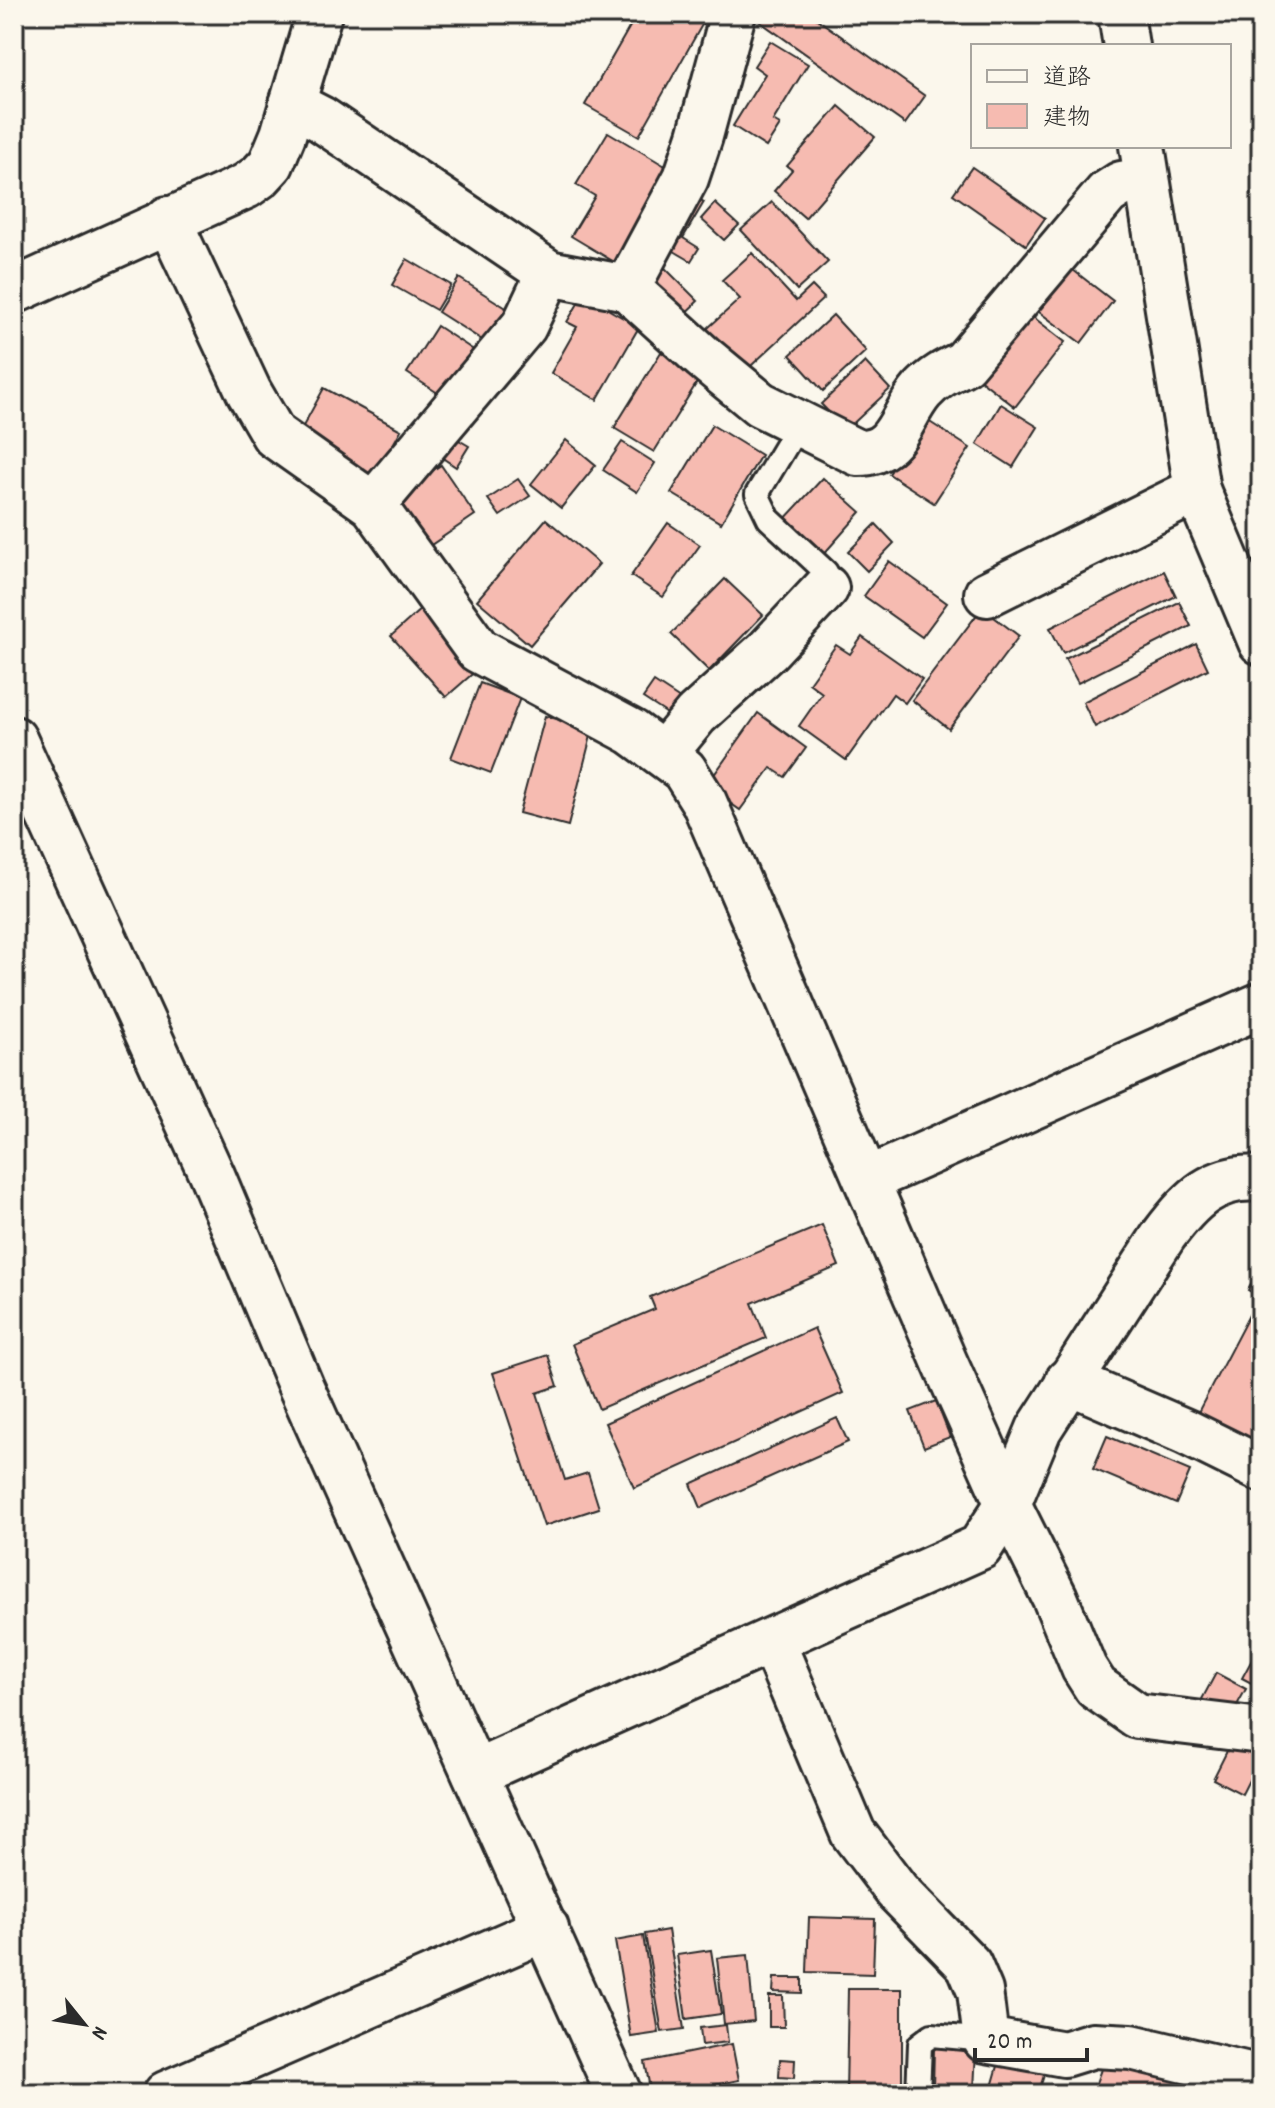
<svg xmlns="http://www.w3.org/2000/svg" width="1275" height="2108" font-family="Dekko,'Klee One',sans-serif">
<style>
.building{fill:#f6bbb1;stroke:#2b2b2b;stroke-width:2}
.lines{fill:none;stroke-linecap:round;stroke-linejoin:round}
.lane-casing{stroke:#2b2b2b;stroke-width:28}
.street-casing{stroke:#2b2b2b;stroke-width:50}
.lane{stroke:#fbf7ec;stroke-width:22}
.street{stroke:#fbf7ec;stroke-width:44}
</style>
<rect width="100%" height="100%" fill="#fbf7ec"/>
<filter id="ink" filterUnits="userSpaceOnUse"><feTurbulence type="fractalNoise" baseFrequency=".0125" numOctaves="2"/><feDisplacementMap in="SourceGraphic" scale="16" xChannelSelector="R" yChannelSelector="G"/><feConvolveMatrix kernelMatrix="1 2 1 2 8 2 1 2 1" color-interpolation-filters="sRGB"/></filter>
<g filter="url(#ink)">
<g class="building">
<polygon points="637,14 707,16 639,136 585,105"/>
<polygon points="749,14 810,14 925,96 905,124"/>
<polygon points="874,14 894,14 888,23"/>
<polygon points="770,41 808,64 773,121 780,125 766,147 733,126 765,74 754,66"/>
<polygon points="839,106 875,137 805,218 774,191 792,170 787,166"/>
<polygon points="608,132 672,170 616,263 571,236 595,196 576,185"/>
<polygon points="972,167 1045,218 1026,245 953,194"/>
<polygon points="691,194 704,202 683,238 699,248 691,261 662,244"/>
<polygon points="772,202 828,262 797,290 741,230"/>
<polygon points="715,203 739,225 724,240 701,219"/>
<polygon points="752,253 796,301 812,286 824,298 738,378 699,336 740,299 722,280"/>
<polygon points="407,259 451,285 436,310 392,285"/>
<polygon points="1064,263 1113,301 1081,343 1031,306"/>
<polygon points="665,268 698,301 679,319 647,286"/>
<polygon points="459,278 511,311 490,345 438,312"/>
<polygon points="583,295 639,327 597,400 551,373 577,327 567,322"/>
<polygon points="1023,309 1065,342 1015,407 973,374"/>
<polygon points="833,315 866,351 823,391 790,355"/>
<polygon points="437,326 478,353 447,399 407,373"/>
<polygon points="661,352 701,376 654,452 614,428"/>
<polygon points="865,362 890,389 846,430 821,404"/>
<polygon points="324,388 401,430 373,481 296,439"/>
<polygon points="1001,404 1038,427 1013,467 977,444"/>
<polygon points="925,419 970,448 934,503 889,474"/>
<polygon points="712,425 761,455 721,523 671,493"/>
<polygon points="447,433 469,446 456,467 435,453"/>
<polygon points="566,440 596,465 561,508 531,484"/>
<polygon points="622,442 655,463 637,492 603,470"/>
<polygon points="441,465 475,515 428,547 394,496"/>
<polygon points="823,478 861,512 821,557 782,522"/>
<polygon points="518,479 530,496 500,516 488,499"/>
<polygon points="546,519 599,564 530,645 477,600"/>
<polygon points="668,523 700,545 663,597 631,576"/>
<polygon points="876,524 894,543 867,571 848,552"/>
<polygon points="889,561 947,603 922,637 864,596"/>
<polygon points="1164,571 1176,596 1063,653 1050,628"/>
<polygon points="725,579 763,615 709,671 671,634"/>
<polygon points="1179,602 1191,626 1078,683 1065,659"/>
<polygon points="422,608 478,669 446,697 391,636"/>
<polygon points="982,608 1019,636 949,729 912,700"/>
<polygon points="862,637 922,679 905,703 893,694 846,760 799,726 822,693 809,683 836,645 850,654"/>
<polygon points="1196,644 1208,669 1095,727 1083,702"/>
<polygon points="654,682 683,701 672,717 643,698"/>
<polygon points="480,683 520,698 491,773 451,758"/>
<polygon points="758,713 806,748 785,777 771,768 740,810 706,786"/>
<polygon points="545,716 593,728 568,826 519,813"/>
<polygon points="822,1225 839,1266 752,1303 766,1338 599,1409 572,1344 655,1309 650,1297"/>
<polygon points="1261,1265 1261,1432 1252,1449 1195,1418 1259,1296 1248,1290"/>
<polygon points="814,1328 843,1393 634,1488 605,1423"/>
<polygon points="548,1355 558,1386 537,1393 565,1480 588,1473 599,1508 544,1526 493,1373"/>
<polygon points="936,1401 950,1437 924,1447 910,1411"/>
<polygon points="837,1418 848,1442 701,1508 691,1484"/>
<polygon points="1107,1436 1190,1471 1176,1504 1093,1469"/>
<polygon points="1261,1643 1261,1688 1242,1678"/>
<polygon points="1216,1673 1246,1689 1231,1716 1201,1701"/>
<polygon points="1232,1741 1261,1756 1242,1794 1213,1779"/>
<polygon points="809,1917 875,1919 873,1974 807,1972"/>
<polygon points="668,1930 684,2029 662,2032 645,1934"/>
<polygon points="643,1936 659,2033 631,2037 615,1941"/>
<polygon points="711,1950 721,2014 686,2019 677,1955"/>
<polygon points="748,1955 754,2021 724,2024 717,1958"/>
<polygon points="774,1978 802,1978 802,1993 773,1992"/>
<polygon points="848,1989 902,1989 902,2094 846,2094"/>
<polygon points="769,1996 783,1996 784,2027 769,2027"/>
<polygon points="726,2025 728,2042 702,2045 700,2028"/>
<polygon points="732,2044 739,2080 669,2094 651,2094 645,2062"/>
<polygon points="934,2048 976,2050 974,2090 933,2088"/>
<polygon points="1108,2050 1196,2081 1192,2094 1092,2094"/>
<polygon points="780,2059 795,2060 794,2078 779,2077"/>
<polygon points="1000,2059 1045,2072 1038,2094 990,2094"/>
<polygon points="771,2087 820,2087 820,2094 770,2094"/>
</g>
<g class="lines">
<g class="lane-casing">
<g id="lane">
<polyline points="799,424 757,494 769,519 826,572 829,579 826,588"/>
<polyline points="918,2094 920,2044 932,2035 986,2040"/>
</g>
</g>
<g class="street-casing">
<g id="street">
<polyline points="1121,14 1126,46"/>
<polyline points="292,104 321,119 549,273 627,288 686,178 700,136 733,14"/>
<polyline points="1142,146 1197,490 1261,642"/>
<polyline points="168,219 249,392 274,435 373,505 478,650 632,732 684,770 704,802 945,1363 1008,1504 1055,1598 1084,1668 1096,1687 1137,1716 1261,1731"/>
<path d="M 627,288 L 703,357 L 760,404 L 858,453 C 898,454 900,416 922,391 C 935,377 948,371 964,363 L 1107,193 L 1121,184 L 1147,179"/>
<polyline points="14,291 246,186 260,176 271,164 283,135 319,14"/>
<polyline points="373,505 524,326 549,273"/>
<polyline points="987,594 1197,490"/>
<polyline points="14,739 212,1175 301,1387 619,2094"/>
<polyline points="664,754 696,715 768,650 826,588"/>
<polyline points="867,1180 1261,1005"/>
<polyline points="1068,1381 1186,1432 1261,1469"/>
<polyline points="772,1641 853,1833 897,1891 969,1965 980,1991 986,2040 1064,2054 1093,2045 1131,2047 1261,2078"/>
<path d="M 475,1773 L 980,1547 L 1008,1504 L 1039,1429 L 1164,1235 C 1190,1200 1215,1174 1261,1179"/>
<polyline points="166,2094 546,1928"/>
</g>
</g>
<use href="#lane" class="lane"/>
<use href="#street" class="street"/>
</g>
</g>
<rect width="1275" height="2108" fill="none" stroke="#fbf7ec" stroke-width="48"/>
<rect x="24" y="24" width="1227" height="2060" fill="none" stroke="#2b2b2b" stroke-width="3" filter="url(#ink)"/>
<rect x="971" y="44" width="260" height="104" fill="#fbf7ec" stroke="#a8a59f" stroke-width="2"/>
<rect x="987" y="70" width="40" height="12" fill="#fbf7ec" stroke="#a8a59f" stroke-width="2"/>
<text x="1043" y="84" font-size="24" fill="#2b2b2b">道路</text>
<rect x="987" y="104" width="40" height="24" fill="#f6bbb1" stroke="#a8a59f" stroke-width="2"/>
<text x="1043" y="124" font-size="24" fill="#2b2b2b">建物</text>
<g transform="translate(84 2024) rotate(120)" stroke="#fbf7ec" stroke-width="6" paint-order="stroke">
<path d="M0-6L14 30L0 20L-14 30Z" fill="#2b2b2b"/>
<text y="-12" font-size="22" font-weight="bold" text-anchor="middle" fill="#2b2b2b">N</text>
</g>
<path d="M975 2048v12h112v-12" fill="none" stroke="#2b2b2b" stroke-width="4"/>
<text x="987" y="2048" font-size="24" fill="#2b2b2b" stroke="#fbf7ec" stroke-width="6" paint-order="stroke">20 m</text>
</svg>
